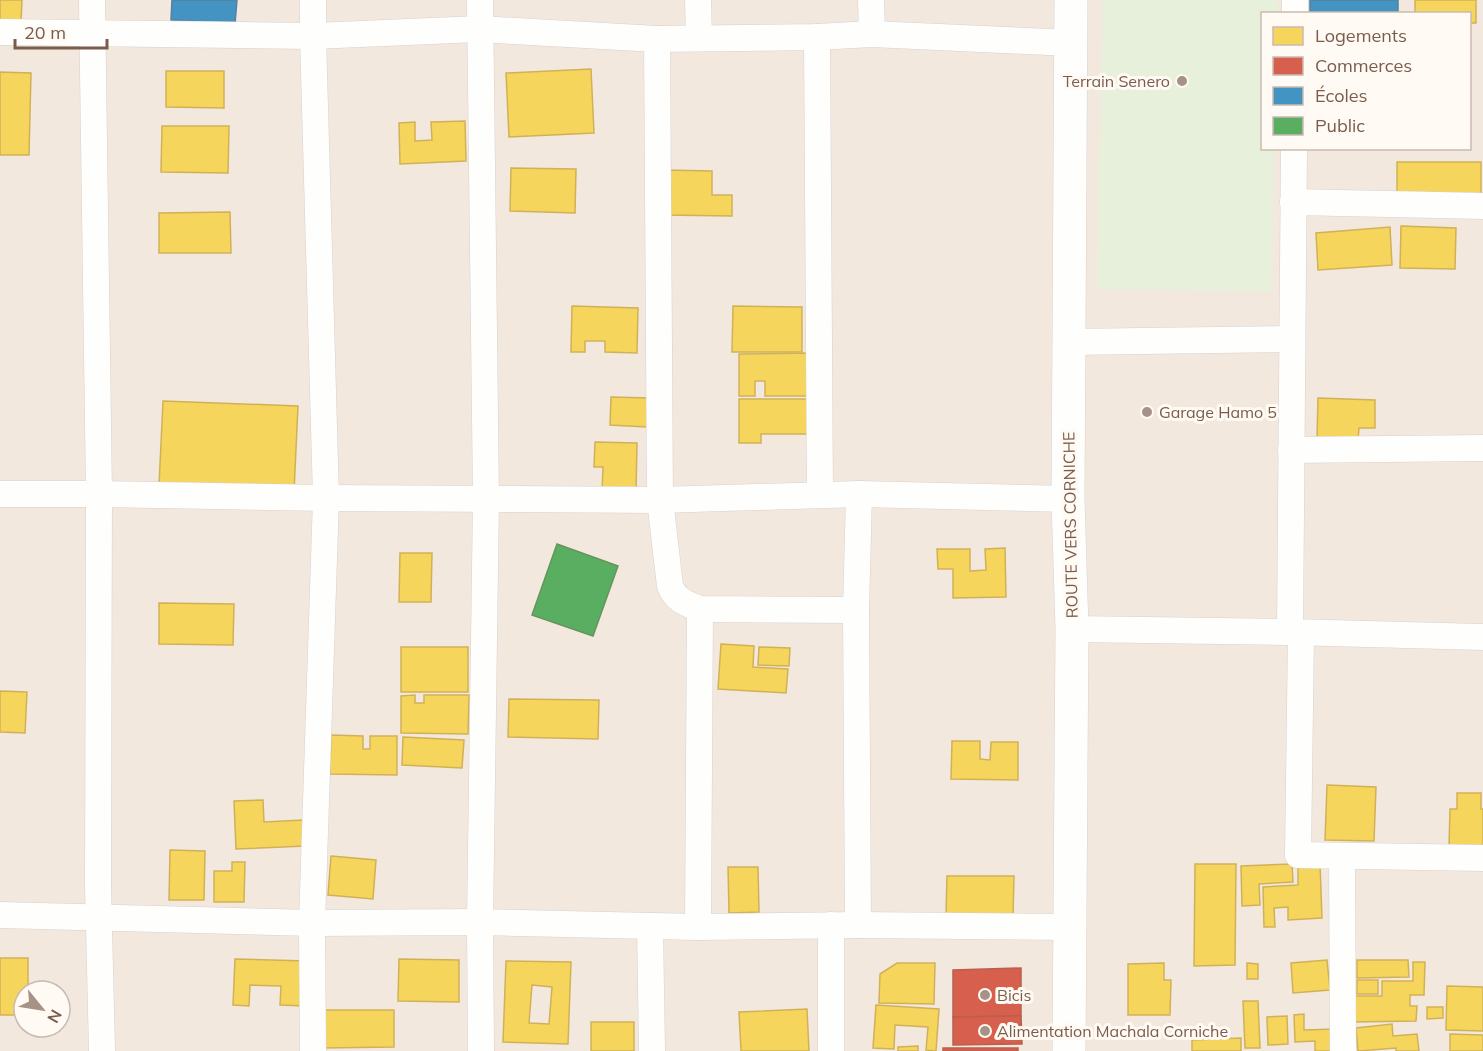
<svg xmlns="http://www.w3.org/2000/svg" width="1483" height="1051" font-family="Mulish,sans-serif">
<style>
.residential{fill:#f2e8de;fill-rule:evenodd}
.green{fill:#e7f0db}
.homes{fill:#f6d55c;stroke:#d1b158;stroke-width:1.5;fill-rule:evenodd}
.shops{fill:#d6604d;stroke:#ba5f4d;stroke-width:1.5}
.schools{fill:#4393c3;stroke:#5482a0;stroke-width:1.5}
.public{fill:#5aae61;stroke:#64955b;stroke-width:1.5}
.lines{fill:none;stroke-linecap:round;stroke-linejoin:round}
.street-casing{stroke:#d7d1cb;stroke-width:27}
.secondary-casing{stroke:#d9d2cb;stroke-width:34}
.street{stroke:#fefefd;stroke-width:26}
.secondary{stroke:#fefefd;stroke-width:33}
.poi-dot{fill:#a69286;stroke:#fffaf3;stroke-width:2}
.labels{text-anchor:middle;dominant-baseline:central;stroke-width:6;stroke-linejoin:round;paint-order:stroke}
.poi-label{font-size:16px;fill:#7a5c4d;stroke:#fffaf3;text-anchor:start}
.street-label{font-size:16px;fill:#7a5c4d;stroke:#fffaf3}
</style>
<rect width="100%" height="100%" fill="#f9f5f0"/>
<path class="residential" d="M 0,0 L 1483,0 L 1483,1051 L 0,1051 ZM 1262,14 L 1470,14 L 1470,148 L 1262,148 ZM 24,991 L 60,991 L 60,1027 L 24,1027 Z"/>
<polygon class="green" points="1103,0 1277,0 1277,13 1262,14 1262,148 1274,149 1271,292 1097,289"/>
<g class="homes">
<polygon points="0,0 22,0 21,22 0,21"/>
<polygon points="1415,0 1476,0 1476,23 1470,23 1470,14 1415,14"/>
<polygon points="591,69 594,133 509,137 506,73"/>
<polygon points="166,71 224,71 224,108 166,107"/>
<polygon points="0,72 31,73 29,155 0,155"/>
<polygon points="465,121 466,161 400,164 399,123 415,122 415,141 432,140 431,122"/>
<polygon points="162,126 229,126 228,173 161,172"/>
<rect x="1397" y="162" width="84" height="35"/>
<polygon points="511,168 576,169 575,213 510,211"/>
<polygon points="664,170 712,171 712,195 732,195 732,216 663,215"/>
<polygon points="230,212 231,253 159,253 159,213"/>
<polygon points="1401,226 1456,228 1455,269 1400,268"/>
<polygon points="1390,227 1392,265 1318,270 1316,233"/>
<polygon points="572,306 638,308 637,353 605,352 605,341 585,341 585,352 571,352"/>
<polygon points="733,306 802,307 802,352 732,352"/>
<polygon points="809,353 809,396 765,396 765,381 755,381 755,396 739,396 739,354"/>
<polygon points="611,397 649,398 647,427 610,425"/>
<polygon points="1318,398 1375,400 1375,428 1359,428 1358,440 1317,439"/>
<polygon points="739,399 809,399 808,434 761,434 761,443 739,443"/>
<polygon points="163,401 298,406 294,492 159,486"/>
<polygon points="595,442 637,443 636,492 602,491 603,467 594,467"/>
<polygon points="1005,548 1006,597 953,598 953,569 938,569 937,549 970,549 970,571 986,570 985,549"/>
<polygon points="400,553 432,553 431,602 399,602"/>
<polygon points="159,603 234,604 233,645 159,644"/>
<polygon points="721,644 754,646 753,667 788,669 786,693 718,689"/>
<rect x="401" y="647" width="67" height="45"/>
<polygon points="759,647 790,648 789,666 758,665"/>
<polygon points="0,691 27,692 25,733 0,732"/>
<polygon points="415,695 415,703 424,703 424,695 469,695 468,734 401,733 401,696"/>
<polygon points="509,699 599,700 598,739 508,737"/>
<polygon points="331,735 363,736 363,749 370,749 370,736 397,736 397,775 330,774"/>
<polygon points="403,737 464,740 462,768 402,765"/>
<polygon points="952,741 980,741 980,759 990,760 991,742 1018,742 1018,780 951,779"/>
<polygon points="1327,785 1376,787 1374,841 1325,840"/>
<polygon points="1457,793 1481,793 1481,809 1483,809 1483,849 1449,848 1450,809 1457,809"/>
<polygon points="263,800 264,822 303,820 305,846 236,849 234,801"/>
<polygon points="170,850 205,851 204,900 169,900"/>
<polygon points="331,856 376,860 373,899 328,895"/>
<polygon points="232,862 245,862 244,902 214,902 214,871 232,871"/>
<polygon points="1195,864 1236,864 1235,965 1194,966"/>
<polygon points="1292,864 1293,882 1259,884 1260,905 1242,906 1241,866"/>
<polygon points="1320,864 1322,918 1288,920 1288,907 1274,908 1275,927 1264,927 1263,887 1298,885 1298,865"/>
<polygon points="728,867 758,867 759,912 729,913"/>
<polygon points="947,876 1014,876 1013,915 946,914"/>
<polygon points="0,958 28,958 28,991 24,991 24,1015 0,1015"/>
<polygon points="235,959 306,961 304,1006 280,1005 281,986 250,985 249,1006 233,1005"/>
<polygon points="399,959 459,960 459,1002 398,1001"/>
<polygon points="1327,960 1330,990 1293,993 1291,963"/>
<polygon points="1357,960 1408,960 1409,977 1357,978"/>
<path d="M 506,961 L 571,962 L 568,1044 L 503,1042 ZM 532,985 L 552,987 L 549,1024 L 529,1023 Z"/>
<polygon points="1413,962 1425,962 1424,995 1410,995 1410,1006 1417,1006 1416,1021 1353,1022 1353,996 1382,996 1382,981 1413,981"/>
<polygon points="897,963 935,963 934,1004 879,1003 880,974"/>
<polygon points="1164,963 1164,980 1171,980 1170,1015 1128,1015 1128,964"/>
<polygon points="1247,963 1258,964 1258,979 1247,979"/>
<rect x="1357" y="980" width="21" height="14"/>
<polygon points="1447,986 1483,987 1483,1031 1446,1030"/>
<polygon points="1243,1001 1258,1001 1260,1048 1245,1048"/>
<polygon points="876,1005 939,1009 936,1051 926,1050 928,1027 895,1025 894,1049 873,1048"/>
<polygon points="1427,1007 1443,1007 1443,1018 1427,1019"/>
<polygon points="807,1009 809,1051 741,1051 739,1012"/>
<polygon points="322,1010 394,1010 394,1047 322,1048"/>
<polygon points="1304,1014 1304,1030 1335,1029 1335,1051 1315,1051 1315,1041 1295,1042 1294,1015"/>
<polygon points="1287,1016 1288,1044 1268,1045 1267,1017"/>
<rect x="591" y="1022" width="43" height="29"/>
<polygon points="1392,1024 1393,1036 1417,1034 1419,1051 1396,1051 1396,1048 1358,1051 1356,1028"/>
<polygon points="1450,1034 1483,1035 1483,1051 1450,1051"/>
<polygon points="1241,1038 1241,1051 1192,1051 1192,1040"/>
<polygon points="918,1046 918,1051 898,1051 898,1047"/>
</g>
<g class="shops">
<polygon points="1021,968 1021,1016 953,1017 953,970"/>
<polygon points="1021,1016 1022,1044 953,1045 953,1017"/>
<rect x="943" y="1048" width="75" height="3"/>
</g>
<g class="schools">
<polygon points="172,0 237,0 235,24 171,20"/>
<rect x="1310" y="0" width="88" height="14"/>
</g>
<polygon class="public" points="557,544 618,566 593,636 532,615"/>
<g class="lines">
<g class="street-casing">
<g id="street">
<polyline points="92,0 99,494 98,886 102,1051"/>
<polyline points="313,0 313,36 326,498 312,923 313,1051"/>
<polyline points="480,0 486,499 480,922 481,1051"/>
<polyline points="698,0 699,38"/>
<polyline points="871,0 872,34"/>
<polyline points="1295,14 1295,0"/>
<polyline points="0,32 313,36 479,29 657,39 817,37 872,34 1070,43"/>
<polyline points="817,37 820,495"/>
<path d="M 657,39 L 660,500 L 670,586 C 676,601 686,603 700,609 L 856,610"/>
<polyline points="1293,202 1483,206"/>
<polyline points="1068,342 1292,339"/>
<polyline points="1291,450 1483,448"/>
<polyline points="0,494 99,494 326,498 660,500 859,494 1068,499"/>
<polyline points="1072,629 1290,632 1483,637"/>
<polyline points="1290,632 1294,148"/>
<polyline points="1301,633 1298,855 1483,858"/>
<polyline points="1342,856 1343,1051"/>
<polyline points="0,915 312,923 480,922 698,927 858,925 1070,927"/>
<polyline points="858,925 856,610 859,494"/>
<polyline points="650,926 652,1051"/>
<polyline points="698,927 700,609"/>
<polyline points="831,1051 831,925"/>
</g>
</g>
<g class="secondary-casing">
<polyline id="secondary" points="1069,1051 1072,629 1068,499 1071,0"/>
</g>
<use href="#street" class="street"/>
<use href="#secondary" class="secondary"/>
</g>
<g class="poi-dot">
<circle cx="1182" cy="81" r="6"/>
<circle cx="1147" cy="412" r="6"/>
<circle cx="985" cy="995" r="6"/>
<circle cx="985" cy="1031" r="6"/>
</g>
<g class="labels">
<g class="poi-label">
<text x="1170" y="81" text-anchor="end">Terrain Senero</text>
<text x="1159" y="412">Garage Hamo 5</text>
<text x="997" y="995">Bicis</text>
<text x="997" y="1031">Alimentation Machala Corniche</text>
</g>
<g class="street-label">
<text transform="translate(1070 525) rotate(-91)">ROUTE VERS CORNICHE</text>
</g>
</g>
<rect x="1261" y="12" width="210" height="138" fill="#fffaf3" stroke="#cabbb1" stroke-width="1.5"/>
<rect x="1273" y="27" width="30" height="18" fill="#f6d55c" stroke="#cabbb1" stroke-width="1.5"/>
<text x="1315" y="42" font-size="18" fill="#7a5c4d">Logements</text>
<rect x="1273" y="57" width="30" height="18" fill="#d6604d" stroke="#cabbb1" stroke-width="1.5"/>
<text x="1315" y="72" font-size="18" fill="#7a5c4d">Commerces</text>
<rect x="1273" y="87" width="30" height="18" fill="#4393c3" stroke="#cabbb1" stroke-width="1.5"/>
<text x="1315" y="102" font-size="18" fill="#7a5c4d">Écoles</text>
<rect x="1273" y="117" width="30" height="18" fill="#5aae61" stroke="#cabbb1" stroke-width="1.5"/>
<text x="1315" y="132" font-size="18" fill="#7a5c4d">Public</text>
<g transform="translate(42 1009) rotate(120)"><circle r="28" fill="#fffaf3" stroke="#cabbb1" stroke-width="1.5"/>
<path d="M0-4.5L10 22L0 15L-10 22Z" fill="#a69286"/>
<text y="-9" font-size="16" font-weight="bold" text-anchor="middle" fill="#7a5c4d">N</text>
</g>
<path d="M15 39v9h92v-9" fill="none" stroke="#7a5c4d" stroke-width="3"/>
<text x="24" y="39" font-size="18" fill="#7a5c4d" stroke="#fffaf3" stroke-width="4.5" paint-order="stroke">20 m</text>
</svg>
